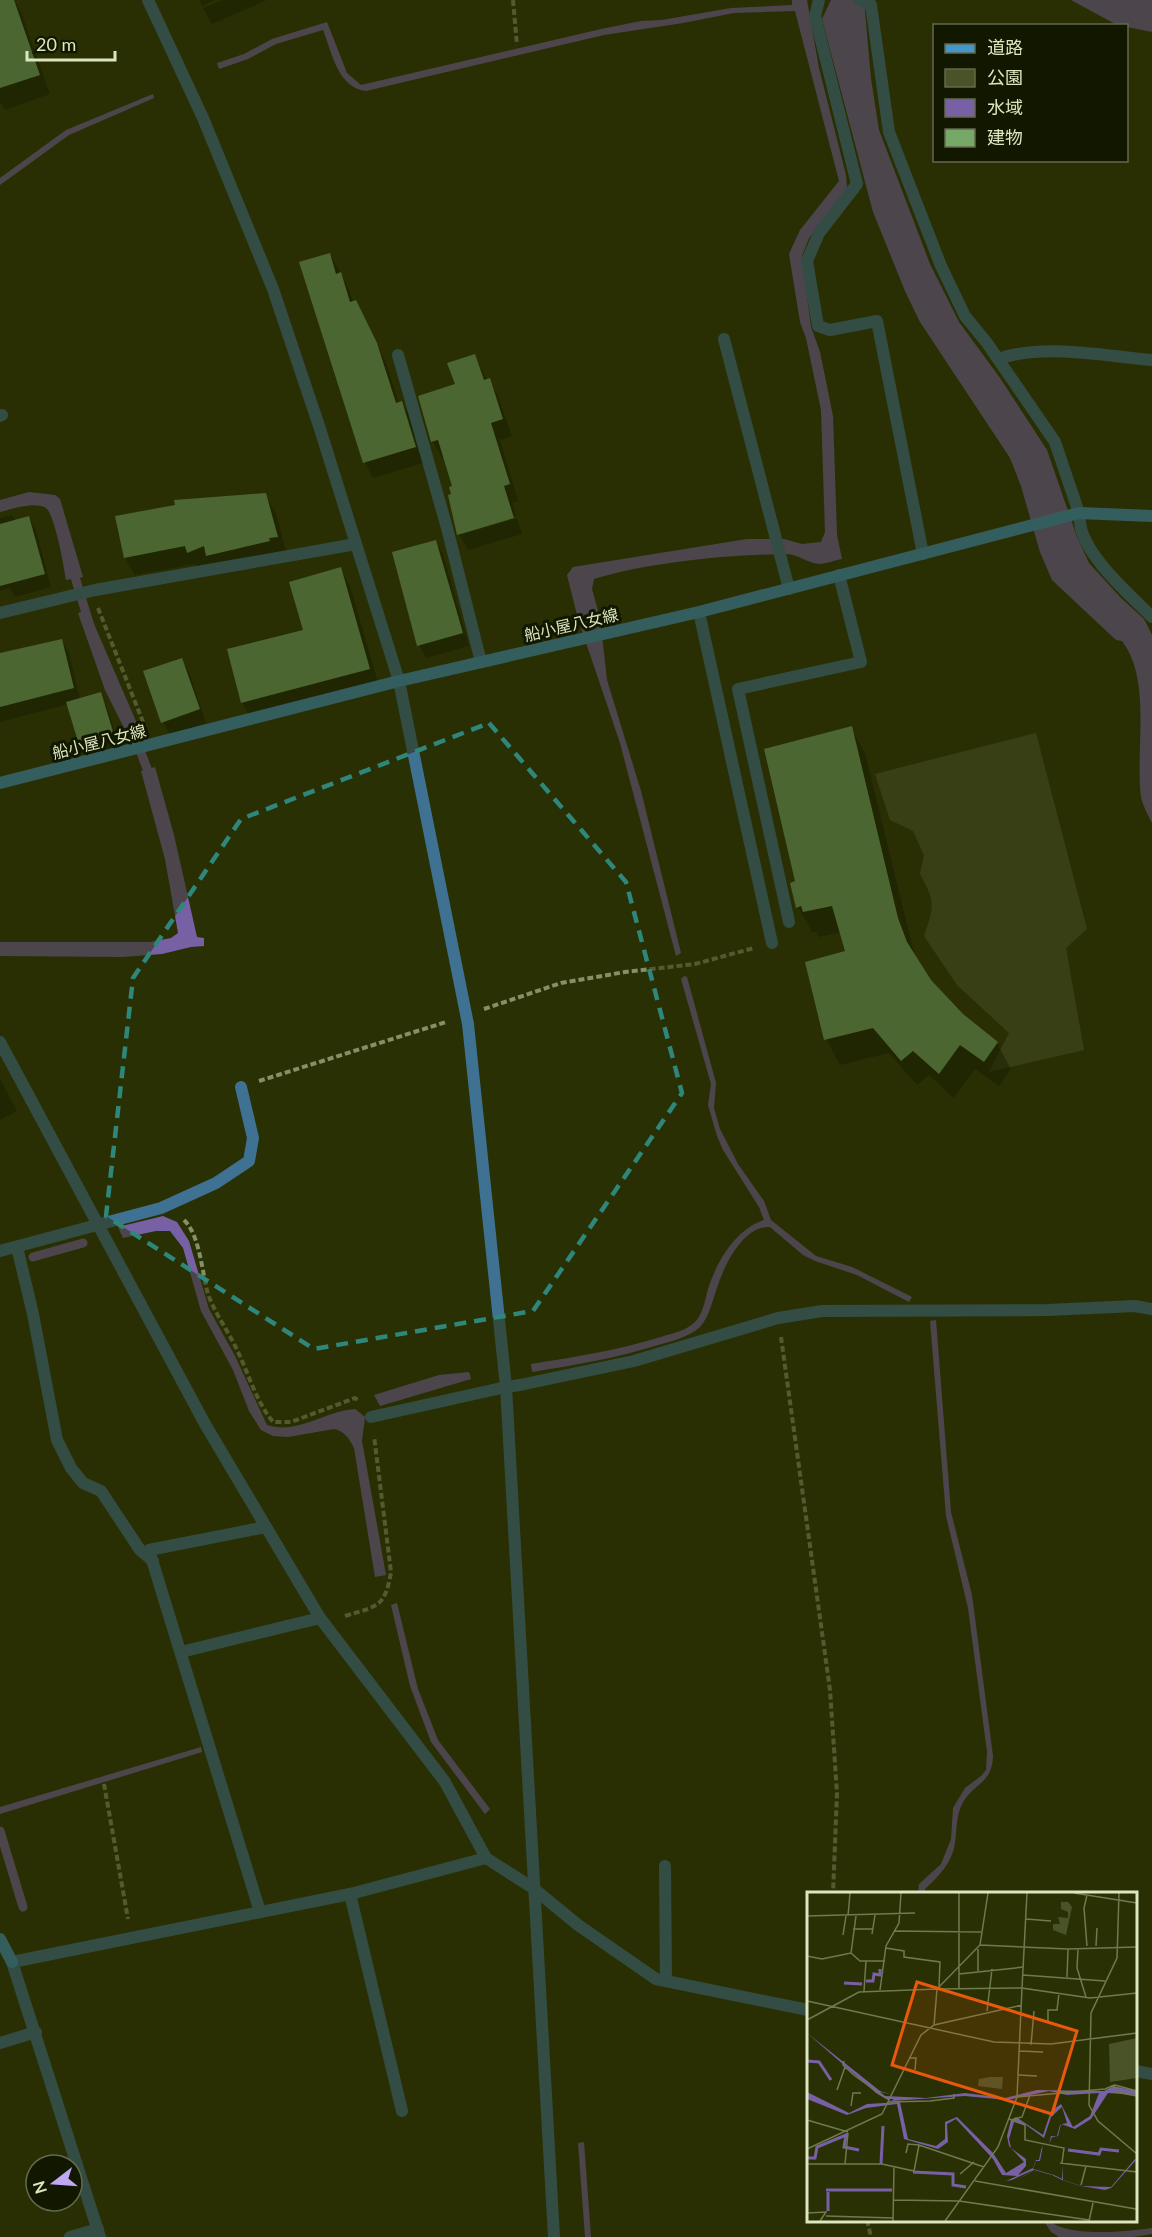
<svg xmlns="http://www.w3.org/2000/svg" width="1152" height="2237" font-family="Lato,'Noto Sans JP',sans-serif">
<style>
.green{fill:#4a5328}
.water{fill:#7860a5}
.shadow{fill:#0007}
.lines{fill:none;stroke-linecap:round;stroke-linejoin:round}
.stream{stroke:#7860a5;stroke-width:9}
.building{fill:#76a968}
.path{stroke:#868f65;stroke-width:4;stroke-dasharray:6 3;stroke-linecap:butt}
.service{stroke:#3e7192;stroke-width:12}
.minor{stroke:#3e7192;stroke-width:12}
.tertiary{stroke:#3e7192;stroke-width:12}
.secondary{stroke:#4197cc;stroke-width:12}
.marked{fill:none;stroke:#2e877a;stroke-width:4.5;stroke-dasharray:12 8;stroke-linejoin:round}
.labels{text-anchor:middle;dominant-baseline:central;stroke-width:6;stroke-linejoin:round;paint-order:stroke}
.street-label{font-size:16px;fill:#dce6bf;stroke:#121700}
.inset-river{fill:none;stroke:#7860a5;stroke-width:3}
.inset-road{fill:none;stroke:#71794f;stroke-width:1.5}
.view{fill:#e8590c;fill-opacity:0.15;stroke:#e8590c;stroke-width:3}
.inset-edge{fill:none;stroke:#dce6bf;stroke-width:3}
</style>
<rect width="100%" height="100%" fill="#293004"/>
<path class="green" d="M 1036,733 L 1087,929 L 1066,948 L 1084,1050 L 989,1072 L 1009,1033 L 957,985 L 924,936 C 935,906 935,901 920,874 L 924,855 L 913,831 L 890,820 L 875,774 Z"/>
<g class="water">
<path d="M 792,0 L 807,0 L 819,68 L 846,175 L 847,188 L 809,238 L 802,256 L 811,327 L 820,352 L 833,416 L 837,535 L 842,559 C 835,560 826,564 819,564 C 807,563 797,553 785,554 C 727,555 650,562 594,579 L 592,589 L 600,618 L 607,680 L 641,791 L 681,953 L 676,956 L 620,743 L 578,619 L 567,575 L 573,567 L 747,539 L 784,539 L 802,544 L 821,542 L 825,532 L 821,410 L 806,338 L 800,322 L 789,254 L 800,230 L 839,181 L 795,11 L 734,13 L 683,23 L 604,35 L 366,91 C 337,87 332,52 323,30 L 276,44 L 248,59 L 219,69 L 217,63 L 244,54 L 272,39 L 327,22 L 347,73 L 361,85 L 601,29 L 641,21 L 662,20 L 731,8 L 792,5 Z"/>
<path d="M 831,0 L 864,0 L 871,79 L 879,130 L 930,264 L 959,322 L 1000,378 L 1047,450 L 1077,537 L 1089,563 L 1121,598 L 1144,619 L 1152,635 L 1152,823 C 1148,815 1143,806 1141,797 C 1135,748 1152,680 1122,641 L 1116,640 L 1052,580 L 1040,552 L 1021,486 L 1010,458 L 920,322 L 905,291 L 873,212 L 822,19 Z"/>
<polygon points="1071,0 1152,0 1152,32 1127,27 1126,26 1117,25"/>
<polygon points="153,94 154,98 69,135 0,185 0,178 66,130"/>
<path d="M 29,492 L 55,495 L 60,499 L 83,577 L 66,580 C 64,567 55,515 46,508 C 36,501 11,509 0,512 L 0,500 Z"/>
<polygon points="88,610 141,733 128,736 105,690 78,613"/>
<polygon points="155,767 174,835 197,937 204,938 204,946 191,947 162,954 123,957 0,956 0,942 150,942 171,938 178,933 165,859 141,771"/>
<path d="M 684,976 L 687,977 L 716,1083 L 714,1108 L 720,1129 L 738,1164 L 764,1201 L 771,1220 L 816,1256 L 852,1267 L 912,1297 L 909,1302 L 857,1275 L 815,1261 L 803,1255 L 770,1227 C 744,1225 725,1264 718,1285 C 713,1298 710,1316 700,1327 C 689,1337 672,1341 658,1345 C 617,1358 575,1365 532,1372 L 531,1364 C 575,1357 619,1350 661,1337 C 673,1333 686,1331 695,1322 C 703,1314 705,1300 708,1289 C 717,1261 735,1230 764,1220 L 759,1207 L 723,1150 L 717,1136 L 708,1105 L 711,1084 L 681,979 Z"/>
<path d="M 163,1216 L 177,1222 L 189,1241 L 209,1309 L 235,1356 L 267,1425 C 297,1435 325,1411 355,1409 L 365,1417 L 362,1441 L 386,1575 L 375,1577 L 354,1448 C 350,1439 343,1430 334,1429 L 288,1437 L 273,1436 L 261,1430 L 249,1411 L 233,1370 L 201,1311 L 183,1248 L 170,1231 L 156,1231 L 123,1238 L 118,1227 Z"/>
<path d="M 936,1320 L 951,1512 L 972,1595 L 993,1756 C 992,1783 976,1782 963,1802 C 956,1815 957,1828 955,1843 C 952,1863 939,1876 925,1889 L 924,1893 L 918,1894 L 919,1884 L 941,1864 L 951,1839 L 953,1808 L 965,1788 L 981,1776 L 986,1770 L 987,1752 L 968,1608 L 946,1516 L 930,1321 Z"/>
<polygon points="469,1372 471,1379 380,1406 374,1395 439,1375"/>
<polygon points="397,1603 418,1689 438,1740 490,1809 485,1814 431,1742 410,1686 391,1605"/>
<polygon points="201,1747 202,1752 0,1814 0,1807"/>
<polygon points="584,2142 591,2237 585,2237 578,2143"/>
<path d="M 1044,2221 L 1050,2221 C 1068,2237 1125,2232 1152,2228 L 1152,2234 L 1133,2237 L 1059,2237 L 1051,2232 Z"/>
</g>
<g class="shadow">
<polygon points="0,0 14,0 21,12 50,94 5,110 0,102"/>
<polygon points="200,0 215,0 202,6"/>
<polygon points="223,0 267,0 212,24 203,8"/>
<polygon points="330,254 349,289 353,302 364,318 385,360 399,404 402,403 411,418 423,463 373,478 365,463 301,263"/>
<polygon points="474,355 487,380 489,380 498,396 512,436 500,440 518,501 512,503 516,516 461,532 461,535 517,518 522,534 468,550 459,534 453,495 454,487 445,457 442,458 433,442 420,397 456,385"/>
<polygon points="265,495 276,513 287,555 198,570 195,564 135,575 125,558"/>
<polygon points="12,515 16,521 29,517 36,530 51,587 15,597 10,588 0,591 0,518"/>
<polygon points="436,541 443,554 469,646 426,658 419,645"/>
<polygon points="340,569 350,586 379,686 252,720 242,703 229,650 305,631"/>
<polygon points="61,640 69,653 80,700 100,694 107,707 121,751 89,761 81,748 69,704 0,722 0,654"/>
<polygon points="181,660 189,672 206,723 170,735 163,722"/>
<polygon points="851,728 865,753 912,945 919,964 930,981 962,1016 997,1043 1011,1069 999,1086 975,1069 954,1098 929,1075 917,1085 889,1053 840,1065 826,1039 847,952 841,932 819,937 816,932 812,932 798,907 796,882"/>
<polygon points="0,1078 17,1111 0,1120"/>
</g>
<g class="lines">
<g class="stream">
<polyline points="72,567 89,623"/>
<polyline points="130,724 151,779"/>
<polyline points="33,1257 83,1243"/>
<polyline points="0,1831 23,1907"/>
</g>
</g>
<g class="building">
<polygon points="0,0 14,0 40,75 0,88"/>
<polygon points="330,253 336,274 341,272 350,302 356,300 377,343 396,403 402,401 416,447 363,463 299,262"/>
<polygon points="475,354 484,380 490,378 503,419 491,423 510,484 504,486 514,518 457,535 448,495 451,494 449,487 452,486 438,440 431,442 418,396 455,384 447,363"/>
<polygon points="266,493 278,537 269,538 270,541 206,556 204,546 187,553 185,546 124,558 115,516 175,505 174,500"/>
<polygon points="29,516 45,574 0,586 0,524"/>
<polygon points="436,540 463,633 417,646 392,552"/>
<polygon points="341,567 370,669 241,703 227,649 303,630 289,582"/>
<polygon points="62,639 74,688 0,707 0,653"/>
<polygon points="182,658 200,709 161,723 143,671"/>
<polygon points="101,692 115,738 80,748 66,702"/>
<polygon points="852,726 898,918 907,942 931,980 963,1014 998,1042 984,1062 960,1045 939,1074 913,1051 901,1061 873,1028 824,1040 805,962 845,951 832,906 803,912 801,906 796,908 790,883 795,881 764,749"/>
</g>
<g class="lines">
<g class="path">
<polyline points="513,0 517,45"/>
<polyline points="98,608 145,727"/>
<polyline points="484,1009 561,983 625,972 695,964 754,948"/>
<polyline points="259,1081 446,1022"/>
<path d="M 184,1220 C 200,1235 202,1273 208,1294 C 215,1314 229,1332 238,1352 C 249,1375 256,1401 273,1422 L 291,1422 L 355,1398 L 359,1401"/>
<polyline points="781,1337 830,1690 837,1793 833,1894"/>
<path d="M 345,1616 C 377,1606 385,1608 391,1572 L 374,1436"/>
<polyline points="104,1784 128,1919"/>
<polyline points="867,2220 871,2237"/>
</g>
<g class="service">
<polyline points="819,0 815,16 857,184 819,233 807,261 818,326 830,330 877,321 923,554"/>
<path d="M 1079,513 C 1080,519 1080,527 1082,532 C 1092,562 1130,595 1152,617"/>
<polyline points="699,612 772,943"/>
<polyline points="789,922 738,689 861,662 839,575"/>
<polyline points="97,1225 161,1208 216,1183 249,1161 253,1138 241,1087"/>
<polyline points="17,1247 33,1314 57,1440 71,1468 83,1483 101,1491 140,1550 153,1561"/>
<polyline points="506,1387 520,1385 634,1361 778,1318 822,1311 1048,1310 1135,1306 1152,1309"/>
<polyline points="181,1652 320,1618"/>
<polyline points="665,1866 666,1981"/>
<polyline points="260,1912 149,1550 266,1527"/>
</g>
<g class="minor">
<polyline points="859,0 871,5 889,132 941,266 965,316 987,343 1055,442 1079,513"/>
<polyline points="724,339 789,589"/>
<polyline points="398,355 447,528 481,662"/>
<path d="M 998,359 C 1044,343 1104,356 1152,360"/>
<polyline points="0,416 2,415"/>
<polyline points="0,613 95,590 356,544"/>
<polyline points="0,1042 205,1424 320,1618 445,1782 486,1858 533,1888 578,1925 656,1979 808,2010"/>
<polyline points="0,1251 97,1225"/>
<polyline points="371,1417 506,1387"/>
<polyline points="350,1894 402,2111"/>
<polyline points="0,2043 36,2032"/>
<polyline points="1136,2071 1152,2074"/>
<polyline points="70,2237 98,2229"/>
<polyline points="100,2237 12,1962 350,1894 486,1858"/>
</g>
<polyline class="tertiary" points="148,0 203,118 273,289 320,429 399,681 468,1024 506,1387 554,2237"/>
<g class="secondary">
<polyline points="0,783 399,681 699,612 1079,513 1152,516"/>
<polyline points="0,1939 12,1962"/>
</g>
</g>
<path d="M0 0H1152V2237H0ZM 489,723 L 626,882 L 682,1093 L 533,1311 L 314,1349 L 106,1216 L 133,978 L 241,819 Z" fill="#293004" fill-opacity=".55" fill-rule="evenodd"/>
<path class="marked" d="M 489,723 L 626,882 L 682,1093 L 533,1311 L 314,1349 L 106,1216 L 133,978 L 241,819 Z"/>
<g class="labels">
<g class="street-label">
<text transform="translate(571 624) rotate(-13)">船小屋八女線</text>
<text transform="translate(99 741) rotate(-14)">船小屋八女線</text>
</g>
</g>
<g transform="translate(807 1892)">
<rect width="330" height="330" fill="#293004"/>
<path d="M 254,10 L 261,10 L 265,15 L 259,43 L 246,38 L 246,32 L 253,32 L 251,25 L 261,26 L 261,20 L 254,17 ZM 330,146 L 330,186 L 303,190 L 302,152 ZM 183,185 L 196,185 L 195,197 L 171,194 L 172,187 Z" fill="#4a5328"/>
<path d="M 0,141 L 73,199 L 83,202 L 73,200 L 78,204 L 119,206 L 158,201 L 198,206 L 230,198 L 297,199 L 306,194 L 330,199 L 330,203 L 301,201 L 284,227 L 268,237 L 254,232 L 251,244 L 245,245 L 242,252 L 244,244 L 250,244 L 253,233 L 255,232 L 260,231 L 255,215 L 244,225 L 237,246 L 219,233 L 207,230 L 202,247 L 204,256 L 219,267 L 219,274 L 211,283 L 226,276 L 229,268 L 232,268 L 234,258 L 236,253 L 233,269 L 229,269 L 226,277 L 247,283 L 255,287 L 256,273 L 256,288 L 275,294 L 304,295 L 328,267 L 329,268 L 306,294 L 304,296 L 298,298 L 274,294 L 255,288 L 245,283 L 227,278 L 207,290 L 199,291 L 207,290 L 226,278 L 205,288 L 199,289 L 210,284 L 195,283 L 186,267 L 149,227 L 140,232 L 141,250 L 131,257 L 97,247 L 90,212 L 59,216 L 40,223 L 0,207 L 0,200 L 42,221 L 60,212 L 93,210 L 101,247 L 129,254 L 138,247 L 138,230 L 150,225 L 186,261 L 199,281 L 217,270 L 202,254 L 200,244 L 204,228 L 209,225 L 236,243 L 244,219 L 254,212 L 266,235 L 283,224 L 292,201 L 260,203 L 242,199 L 200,208 L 158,204 L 84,209 L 87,207 L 79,207 L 69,201 Z" fill="#7860a5"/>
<path class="inset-river" d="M 59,89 L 66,89 L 67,82 L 73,83 L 73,77M 37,91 L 55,92M 0,169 L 12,170 L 24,188M 261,258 L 292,262 L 294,257 L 312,259M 0,266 L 8,266 L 10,255 L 39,243 L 37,255 L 52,258M 74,272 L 76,234M 106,280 L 146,282 L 146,293 L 159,295M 19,298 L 85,298M 21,319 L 21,300"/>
<path class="inset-road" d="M 220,1 L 215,96 L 283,106 L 330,101M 267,1 L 330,11M 312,1 L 310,66 L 284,121 L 282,213 L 291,229 L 330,262M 280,3 L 277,16 L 280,54M 0,24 L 108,21M 41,24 L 43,1M 219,27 L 244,29M 46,37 L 66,37M 87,39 L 174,40M 65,42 L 68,23M 36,43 L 39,24M 173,53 L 261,57 L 330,55M 289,54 L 290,36M 79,56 L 97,59 L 97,65 L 133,70 L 132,95M 271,57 L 270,76 L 279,105M 44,61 L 49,24M 0,64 L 15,67 L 44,61 L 53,69 L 78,69M 171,79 L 171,57M 152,82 L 217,75M 216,83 L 298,89M 260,85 L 261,57M 152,96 L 152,1M 130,97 L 215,96 L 210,205 L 191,255 L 138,329M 130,97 L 173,53 L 181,1M 73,98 L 79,54 L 92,31 L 94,1M 57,99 L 59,69M 0,109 L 187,150 L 244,152 L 330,141M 180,119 L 185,77M 0,128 L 52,100 L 130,97 L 127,133M 241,130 L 241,118 L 250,118 L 252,101M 224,153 L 227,119M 212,159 L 236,160M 102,166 L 109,166 L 108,178M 37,169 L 36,173 L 48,184 L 82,208M 212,183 L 230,184M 308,193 L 330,199M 30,198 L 38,175M 210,205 L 298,197 L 307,193 L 309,200 L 330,204M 81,210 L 123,209 L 147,206 L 147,202M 44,214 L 46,201 L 54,201M 202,227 L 218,233 L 218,248 L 257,256 L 255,271M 0,228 L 41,240M 204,228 L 215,225 L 223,203M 0,257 L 75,222 L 114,143 L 127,133 L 215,113M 99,261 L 101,252 L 112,253M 253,271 L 330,280M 0,272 L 75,272 L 107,279 L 112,253 L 177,275M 38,272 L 41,241M 153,282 L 167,270M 168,289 L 329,317M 274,293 L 279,274M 87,308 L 152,309 L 282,328M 0,321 L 19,320 L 13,329M 19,324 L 86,326M 86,329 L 87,275M 282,329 L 286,311"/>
<path class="view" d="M 110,90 L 270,139 L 245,222 L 85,173 Z"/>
<rect width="330" height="330" class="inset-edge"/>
</g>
<rect x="933" y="24" width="195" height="138" fill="#121700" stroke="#636a4c" stroke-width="1.5"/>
<rect x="945" y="44" width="30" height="9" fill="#4197cc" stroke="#636a4c" stroke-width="1.5"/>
<text x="987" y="54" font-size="18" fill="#dce6bf">道路</text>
<rect x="945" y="69" width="30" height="18" fill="#4a5328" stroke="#636a4c" stroke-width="1.5"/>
<text x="987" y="84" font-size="18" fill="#dce6bf">公園</text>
<rect x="945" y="99" width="30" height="18" fill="#7860a5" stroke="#636a4c" stroke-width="1.5"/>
<text x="987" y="114" font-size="18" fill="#dce6bf">水域</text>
<rect x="945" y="129" width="30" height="18" fill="#76a968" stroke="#636a4c" stroke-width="1.5"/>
<text x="987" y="144" font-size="18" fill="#dce6bf">建物</text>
<g transform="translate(54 2183) rotate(253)"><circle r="28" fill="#121700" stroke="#636a4c" stroke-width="1.5"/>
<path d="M0-4.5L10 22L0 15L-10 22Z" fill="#c0a8f3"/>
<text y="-9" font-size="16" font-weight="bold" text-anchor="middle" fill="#dce6bf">N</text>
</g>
<path d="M27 51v9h88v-9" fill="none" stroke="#dce6bf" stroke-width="3"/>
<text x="36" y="51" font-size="18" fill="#dce6bf" stroke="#121700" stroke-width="4.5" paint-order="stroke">20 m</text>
</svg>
